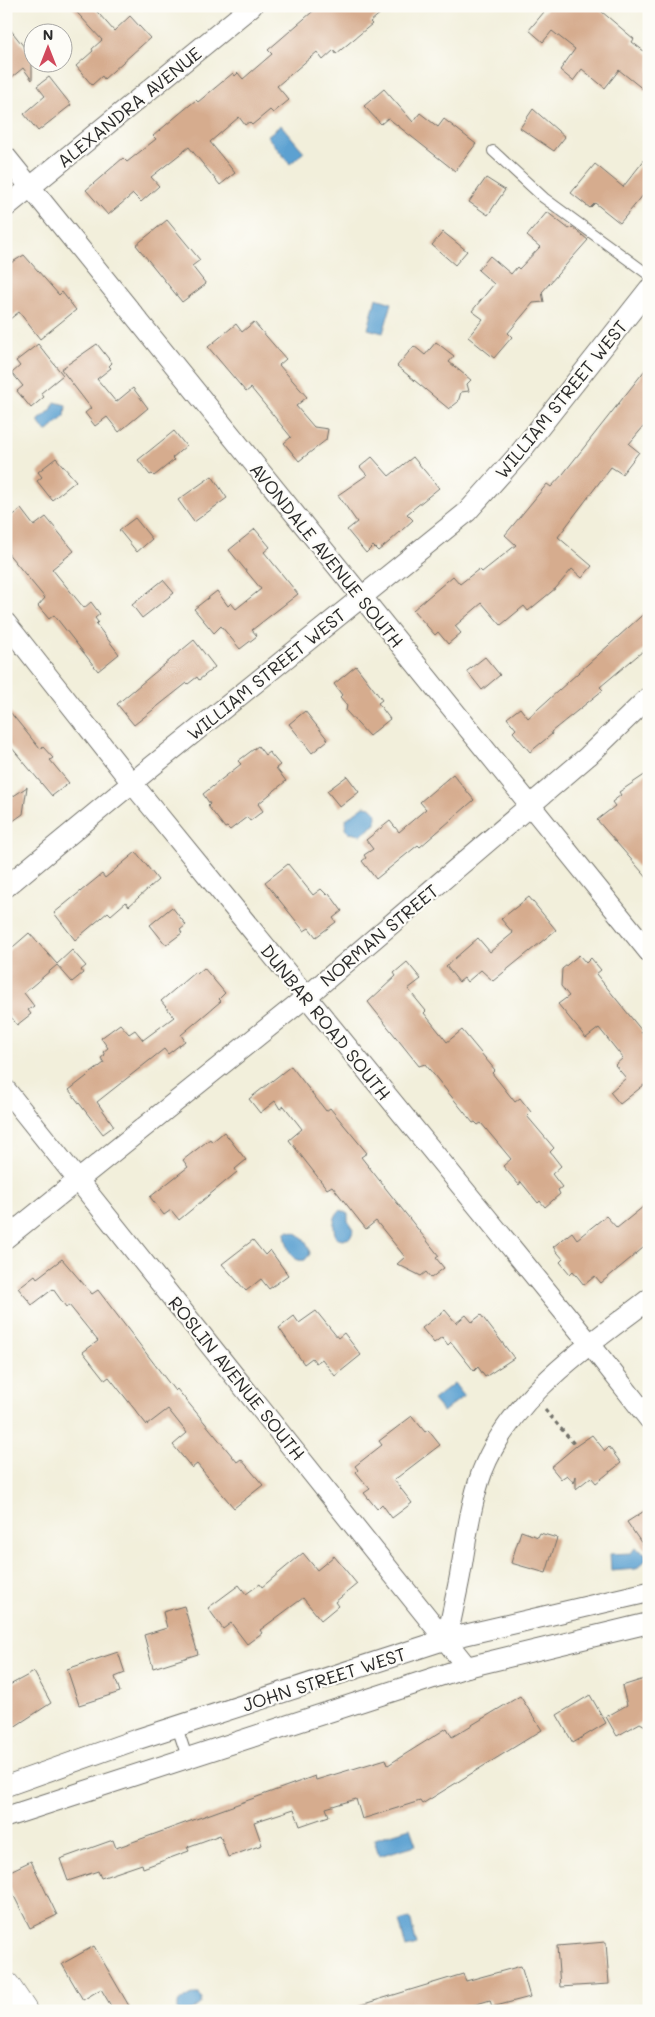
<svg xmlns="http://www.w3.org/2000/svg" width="655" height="2017" font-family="Mali,sans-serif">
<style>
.water{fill:#5ca1d1;stroke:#44667e}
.building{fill:#d6ac8e}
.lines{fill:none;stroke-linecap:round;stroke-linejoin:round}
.lane-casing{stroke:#717069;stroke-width:12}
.street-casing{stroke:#717069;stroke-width:22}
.secondary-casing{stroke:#717069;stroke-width:29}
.path{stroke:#717069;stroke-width:3;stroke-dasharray:4 4;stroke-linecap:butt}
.lane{stroke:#fff;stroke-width:10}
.street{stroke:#fff;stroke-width:20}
.secondary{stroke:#fff;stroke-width:28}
.labels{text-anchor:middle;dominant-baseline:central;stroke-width:4.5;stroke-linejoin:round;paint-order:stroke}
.street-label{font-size:18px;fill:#2b2b2b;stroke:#fdfcf7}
</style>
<rect width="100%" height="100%" fill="#fdfcf7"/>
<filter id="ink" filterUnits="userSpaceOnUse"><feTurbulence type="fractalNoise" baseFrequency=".02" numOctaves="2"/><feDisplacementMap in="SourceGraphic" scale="10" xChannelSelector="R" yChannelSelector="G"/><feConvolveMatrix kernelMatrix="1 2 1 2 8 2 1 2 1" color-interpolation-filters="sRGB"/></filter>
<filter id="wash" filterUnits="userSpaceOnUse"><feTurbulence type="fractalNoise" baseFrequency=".0096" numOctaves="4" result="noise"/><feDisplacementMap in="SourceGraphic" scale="20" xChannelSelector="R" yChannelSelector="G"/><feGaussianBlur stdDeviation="1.12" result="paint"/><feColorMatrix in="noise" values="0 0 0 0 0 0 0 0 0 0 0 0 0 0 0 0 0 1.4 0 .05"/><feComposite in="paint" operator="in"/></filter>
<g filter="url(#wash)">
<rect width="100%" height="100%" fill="#f2efdb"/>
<g class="water">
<polygon points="281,125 304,152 290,164 267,136"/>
<polygon points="376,298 392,303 383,333 368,329"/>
<polygon points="55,402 66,405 65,416 48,431 45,431 39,423 39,420 51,410"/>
<polygon points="364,806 371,807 376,812 376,824 361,835 349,833 345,829 346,819"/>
<path d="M 341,1210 L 348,1214 L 348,1221 L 354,1230 L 350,1238 L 342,1240 L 336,1238 C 333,1229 332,1215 341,1210 Z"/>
<path d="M 287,1231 C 300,1231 309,1242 310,1254 L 305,1260 C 290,1263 287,1246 285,1233 Z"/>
<polygon points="454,1383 464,1396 443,1412 433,1400"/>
<polygon points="635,1548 645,1553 646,1560 636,1569 611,1571 610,1554 631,1553"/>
<polygon points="410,1828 416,1845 379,1856 374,1839"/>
<polygon points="410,1918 417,1945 406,1948 399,1921"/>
<polygon points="194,1994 199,1994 202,1999 201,2004 192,2011 178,2011 178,2003"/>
</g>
<g id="blocks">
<g class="building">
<polygon points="71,6 92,6 114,31 130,16 150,38 104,79 102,76 92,85 76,66 93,51 92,49 102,40"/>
<polygon points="319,6 389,6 370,22 372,24 336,54 334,50 323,60 317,52 277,86 289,100 273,113 270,110 252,125 249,122 245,125 239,117 210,142 235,173 220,185 189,147 151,177 159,186 141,202 133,194 108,215 86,190 123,158 127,162 156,139 153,136 179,114 196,100 198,102 233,73 235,76 238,73 243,79 272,54 268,50"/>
<polygon points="549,6 595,6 634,39 632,42 649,55 649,94 619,70 605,88 582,69 573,81 560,70 575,49 552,31 543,42 529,30"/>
<polygon points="6,24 32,57 32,80 23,68 6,82"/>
<polygon points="49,77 71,105 38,131 24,114 45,96 37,86"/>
<polygon points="384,89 413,122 420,113 438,127 444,119 476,144 455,171 388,118 381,124 364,106"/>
<polygon points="533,109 565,137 554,151 520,128"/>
<polygon points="649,154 649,188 620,223 595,203 590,208 571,193 595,164 623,187"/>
<polygon points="486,178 505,190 488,215 469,202"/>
<polygon points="547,212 569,229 572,227 588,240 542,292 544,302 533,303 508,333 512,337 494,358 468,337 483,319 472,311 494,284 478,270 490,256 511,274 517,267 519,269 540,247 527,236"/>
<polygon points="167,220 200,260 192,266 206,284 182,302 136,245"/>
<polygon points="443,232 467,251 455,265 432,245"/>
<polygon points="24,255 59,295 62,292 76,310 40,339 19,312 6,322 6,266"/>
<polygon points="254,322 286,359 279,365 307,397 296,406 314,427 328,429 326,440 299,461 284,443 291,437 251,388 246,392 208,347 236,324 242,332"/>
<polygon points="436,342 454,356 449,362 471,380 467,384 469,391 461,392 458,402 449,409 397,366 414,346 425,355"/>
<polygon points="38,344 63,375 41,393 44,397 31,408 17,391 23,386 12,373 20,366 16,361"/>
<polygon points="97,344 112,363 109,366 111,368 97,379 116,402 133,388 148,408 119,432 107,417 95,426 85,413 91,408 61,369"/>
<polygon points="649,365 649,420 629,444 639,452 622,474 611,467 558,537 592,566 582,578 572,569 556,588 528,611 524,606 501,625 482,603 455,626 461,633 448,644 438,632 435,635 413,610 453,576 460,584 479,569 482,572 516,545 505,535 547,484 551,487 563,474"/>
<polygon points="174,431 186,446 172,458 174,460 154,476 152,474 150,475 138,460"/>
<polygon points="372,457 389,476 413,457 439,488 407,514 413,520 389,542 378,551 373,546 366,553 347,530 357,522 338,495 367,475 360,467"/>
<polygon points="56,458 76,481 52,500 37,481 42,477 38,472"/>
<polygon points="212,476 227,498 194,522 178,500"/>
<polygon points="21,509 34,526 46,517 74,551 52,569 84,608 91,602 100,614 95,618 98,622 96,624 119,654 98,671 54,615 49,619 38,606 45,598 6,551 6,521"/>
<polygon points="135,518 152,539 137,552 119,530"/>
<polygon points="255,529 270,547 264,552 298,594 252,630 257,636 240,649 221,626 214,633 194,609 217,591 228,606 231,603 236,609 261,589 229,550"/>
<polygon points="163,580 174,593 142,618 132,605"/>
<polygon points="649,609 649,646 600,687 603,690 551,732 552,734 530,752 513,732 516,729 507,718 520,708 528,718"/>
<polygon points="194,640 215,667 199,680 197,677 188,684 187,683 134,725 117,704"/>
<polygon points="485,657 500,675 482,690 467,671"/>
<polygon points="356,666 382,700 378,703 390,719 369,736 346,711 347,705 340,697 342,695 334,684"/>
<polygon points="6,707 40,749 43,747 53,758 50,760 69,783 52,796 6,741"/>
<polygon points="305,711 328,740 312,753 289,724"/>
<polygon points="258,746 265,755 269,752 280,765 276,768 286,781 258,804 263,811 250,821 247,817 230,830 227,827 225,828 208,806 210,804 203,794 241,764 238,761"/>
<polygon points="649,772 649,880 597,820 615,806 612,802 621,795 619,792"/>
<polygon points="453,774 474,800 420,847 418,845 376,879 362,861 366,858 364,855 373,849 366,840 390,821 399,832 426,809 420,802"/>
<polygon points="347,776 359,792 340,807 327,791"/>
<polygon points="27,787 23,814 6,826 6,801"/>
<polygon points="136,852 158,880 129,906 126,902 111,915 108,912 75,940 54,913 102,874 105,878"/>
<polygon points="288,864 313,895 321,889 327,895 329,893 342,911 333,918 336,922 316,937 309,928 304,931 265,882"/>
<polygon points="529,897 556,930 493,981 481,970 467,982 464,978 459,982 446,966 478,938 490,952 513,933 501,919"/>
<polygon points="172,907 186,925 180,930 182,933 166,945 150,925"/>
<polygon points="29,933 57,964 72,950 86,966 81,970 83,973 72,982 57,965 24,993 34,1006 28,1010 31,1014 17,1025 6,1010 6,953"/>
<polygon points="579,955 586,963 591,958 601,970 596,974 642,1031 641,1032 649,1042 649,1081 620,1104 610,1092 626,1078 615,1065 623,1058 599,1028 586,1038 558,1004 569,996 561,986 562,969"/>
<polygon points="407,962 421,979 408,989 426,1011 424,1013 447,1042 462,1030 495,1070 492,1073 515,1102 520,1098 531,1112 527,1116 554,1148 550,1152 561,1166 552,1174 562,1187 558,1190 560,1194 545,1207 540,1201 538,1203 521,1182 519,1185 503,1166 511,1159 481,1123 478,1125 475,1122 473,1123 425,1064 419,1066 368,1002 396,976 394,973"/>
<polygon points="204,968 225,993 219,999 221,1001 181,1035 185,1041 168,1054 164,1049 97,1102 114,1126 103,1134 69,1090 104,1063 101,1058 105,1055 103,1052 108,1048 101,1038 120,1024 129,1034 135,1030 143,1040 174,1017 161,1001 195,972 197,974"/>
<polygon points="291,1066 326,1111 330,1108 367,1153 361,1157 439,1256 436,1258 444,1268 431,1278 426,1272 421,1276 397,1264 405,1257 376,1221 366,1229 332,1186 327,1189 289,1140 302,1129 284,1106 280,1109 275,1101 260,1113 249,1099"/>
<polygon points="224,1132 246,1160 235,1169 237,1172 179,1220 171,1210 164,1215 150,1197 188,1167 183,1160 210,1139 212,1142"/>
<polygon points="649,1202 649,1243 601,1283 595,1276 584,1285 573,1271 570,1274 560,1262 563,1259 553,1247 572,1232 577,1239 606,1216 617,1228"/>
<polygon points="253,1240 265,1255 270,1250 288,1275 269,1289 261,1279 246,1291 222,1264"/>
<polygon points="62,1259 92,1294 98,1290 175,1391 177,1389 237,1462 241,1459 263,1485 234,1508 197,1464 192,1468 173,1445 187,1433 168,1409 147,1425 109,1377 105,1380 83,1352 98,1341 69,1305 66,1307 53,1289 32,1305 18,1288 35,1275 37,1278"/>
<polygon points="445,1310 456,1323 466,1315 472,1322 481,1315 514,1358 485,1377 478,1367 474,1371 451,1342 448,1345 442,1337 434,1343 422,1328"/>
<polygon points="316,1311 338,1338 344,1333 361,1355 335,1376 322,1359 316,1363 312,1358 304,1364 279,1328 294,1316 299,1323"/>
<polygon points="412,1416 425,1432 428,1430 440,1445 394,1480 412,1503 392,1518 382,1504 377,1509 364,1493 370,1489 356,1472 358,1470 355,1466 382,1445 379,1441"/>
<polygon points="592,1435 605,1451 609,1447 621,1463 596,1483 591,1477 576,1489 576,1476 574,1483 567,1475 561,1479 551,1467 576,1446"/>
<polygon points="649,1508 649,1554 627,1522"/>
<polygon points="521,1531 538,1537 540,1533 557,1538 546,1573 511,1563"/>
<polygon points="303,1553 317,1570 334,1556 357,1584 335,1602 338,1606 321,1620 303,1598 260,1630 262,1633 247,1644 231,1623 223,1629 208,1608 239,1585 246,1594 260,1584 262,1587"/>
<polygon points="184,1606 198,1654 153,1668 144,1635 167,1628 163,1612"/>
<polygon points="118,1652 125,1673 115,1677 120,1692 79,1705 67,1669"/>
<polygon points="34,1672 51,1703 14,1727 6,1714 6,1687"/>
<polygon points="644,1679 645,1683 649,1681 649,1728 640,1723 617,1736 606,1717 627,1705 622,1686"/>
<polygon points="590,1695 606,1723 573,1743 557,1715"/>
<polygon points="520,1696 542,1730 422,1804 420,1801 362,1819 356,1799 326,1808 329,1816 300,1826 294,1809 254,1822 262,1845 228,1857 220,1835 187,1847 189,1851 143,1868 142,1864 101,1878 98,1871 68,1881 60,1859 113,1840 116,1848 315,1776 316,1780 386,1759 388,1765 447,1728 452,1737"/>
<polygon points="31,1861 57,1915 30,1928 6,1880 6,1873"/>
<polygon points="606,1942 609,1984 560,1987 557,1946"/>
<polygon points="94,1946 132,2011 114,2011 101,1989 83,2000 62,1964"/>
<polygon points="521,1966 530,1997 492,2007 490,2000 454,2011 355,2011 354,2007 463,1974 466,1981"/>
</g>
</g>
</g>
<g filter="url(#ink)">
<use href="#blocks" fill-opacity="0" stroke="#717069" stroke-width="1"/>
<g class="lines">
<g class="lane-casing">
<g id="lane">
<polyline points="493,151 544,198 649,275"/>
<polyline points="177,1727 187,1757"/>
</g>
</g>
<g class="street-casing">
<g id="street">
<polyline points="6,157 649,952"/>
<polyline points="6,207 252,6"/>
<polyline points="6,623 132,783 590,1344 649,1419"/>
<polyline points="6,887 150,768 467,512 518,455 649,289"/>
<polyline points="6,1090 467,1667"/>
<polyline points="6,1238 306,997 588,756 649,697"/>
<path d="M 447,1639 C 451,1618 456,1597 460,1576 C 466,1541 470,1506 482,1472 C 512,1395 586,1348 649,1299"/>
<polyline points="6,1786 135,1740 447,1639 649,1592"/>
<polyline points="6,1817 467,1667 649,1623"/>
</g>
</g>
<g class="secondary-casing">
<polyline id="secondary" points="6,1986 23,2011"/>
</g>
<polyline class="path" points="545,1410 576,1446"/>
<use href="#lane" class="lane"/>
<use href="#street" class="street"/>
<use href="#secondary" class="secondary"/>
</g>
</g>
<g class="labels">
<g class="street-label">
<text transform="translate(129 107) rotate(-39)">ALEXANDRA AVENUE</text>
<text transform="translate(561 399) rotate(-51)">WILLIAM STREET WEST</text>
<text transform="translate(327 555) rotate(51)">AVONDALE AVENUE SOUTH</text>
<text transform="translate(266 674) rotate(-39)">WILLIAM STREET WEST</text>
<text transform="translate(379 935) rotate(-40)">NORMAN STREET</text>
<text transform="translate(326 1022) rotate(51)">DUNBAR ROAD SOUTH</text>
<text transform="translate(237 1378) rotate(51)">ROSLIN AVENUE SOUTH</text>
<text transform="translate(324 1679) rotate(-18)">JOHN STREET WEST</text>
</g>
</g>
<rect width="655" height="2017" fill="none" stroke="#fdfcf7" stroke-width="25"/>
<g transform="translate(48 48)"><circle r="24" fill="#fdfcf7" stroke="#a9a8a5"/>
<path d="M0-4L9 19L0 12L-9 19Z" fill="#d1495b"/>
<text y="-8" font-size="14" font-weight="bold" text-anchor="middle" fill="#2b2b2b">N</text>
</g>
</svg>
